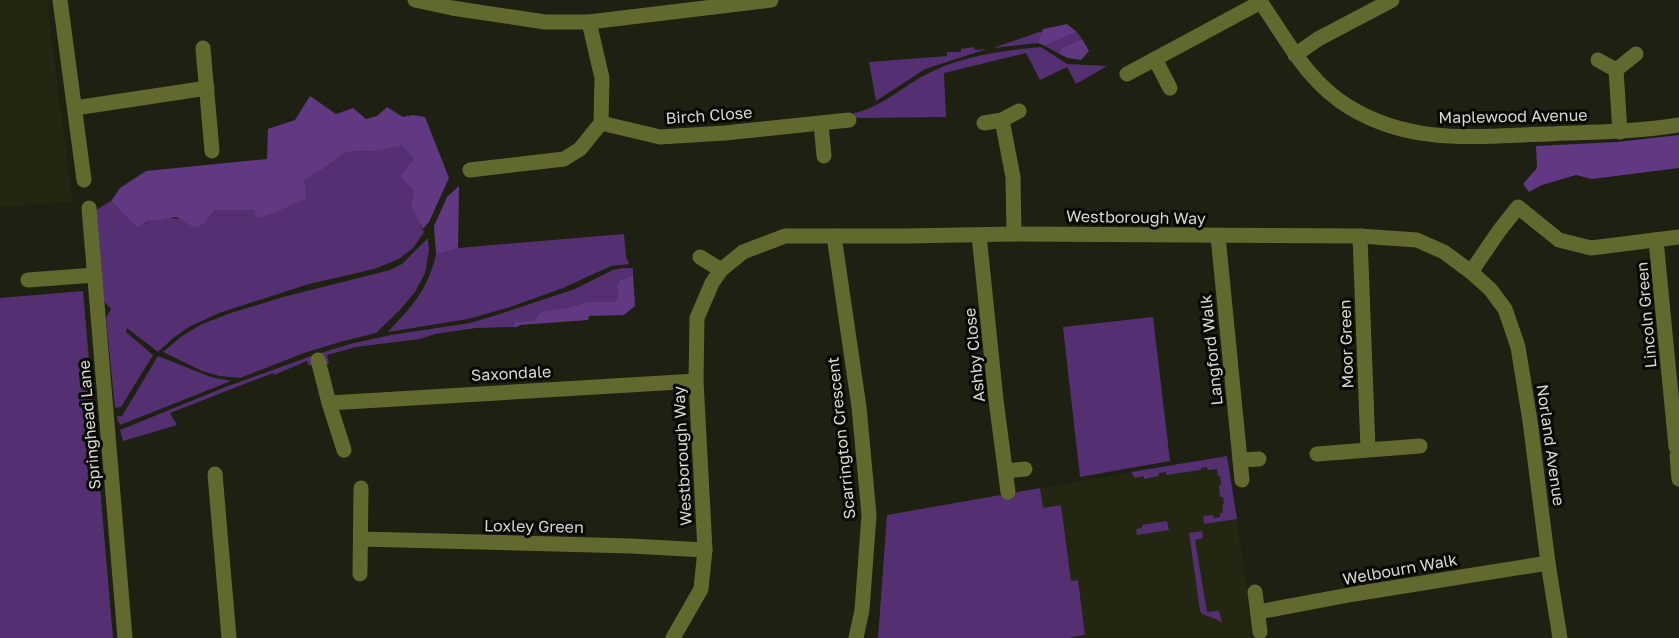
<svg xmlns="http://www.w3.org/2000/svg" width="1679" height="638" font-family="'Golos Text',sans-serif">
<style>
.built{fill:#232610}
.green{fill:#543072}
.forest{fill:#613882}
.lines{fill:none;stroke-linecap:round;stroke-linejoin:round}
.minor{stroke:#62692f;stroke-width:15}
.labels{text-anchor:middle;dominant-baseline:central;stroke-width:6;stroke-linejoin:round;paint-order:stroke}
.street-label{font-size:16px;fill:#d6d8ce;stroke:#080904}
</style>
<rect width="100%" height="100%" fill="#1e2011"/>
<g class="built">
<polygon points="0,0 47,0 73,202 0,207"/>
<polygon points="1227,456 1244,568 1252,638 878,638 887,515"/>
</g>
<g class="green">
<polygon points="1039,32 1042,32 1038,43 993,48"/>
<polygon points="1077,32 1082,39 1061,48 1059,54 1045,46"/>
<polygon points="974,47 975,50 987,49 925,69 876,101 869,62 947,56 947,52 961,52 961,49"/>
<path d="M 1041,47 L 1067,64 L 1107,66 L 1076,84 L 1067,67 L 1040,80 L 1026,53 L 944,73 L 946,117 L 855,118 L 854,113 C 880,108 901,88 923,76 C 959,56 1001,51 1041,47 Z"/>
<path d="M 402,146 L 415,159 L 414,191 L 412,207 L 424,232 L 413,248 L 399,259 L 374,269 L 309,284 L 219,313 L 187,328 L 172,339 L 158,352 L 127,328 L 126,332 L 153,355 L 121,407 L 115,408 L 106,318 L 111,309 L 101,298 L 94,211 L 111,201 L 137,228 C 159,214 181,218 205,223 L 215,210 L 254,210 L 257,218 L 306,192 L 303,180 L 322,170 L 346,152 L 376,151 Z"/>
<path d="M 624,234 L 626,257 L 629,264 L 611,266 L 563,288 L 507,308 L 468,319 L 388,332 C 413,305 428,290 436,254 L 446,252 L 458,248 Z"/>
<polygon points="428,238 429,251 425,273 415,292 399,311 376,333 340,342 304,353 240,378 220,376 202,371 163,352 182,336 202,324 231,313 283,297 390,270 402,264"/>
<polygon points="623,268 633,268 633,275 620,280 617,286 618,297 614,302 587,302 566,308 536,320 514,322 513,327 476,328 435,334 420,339 356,347 327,355 329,364 322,365 318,354 350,344 391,335 470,323 503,313 575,289 613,270"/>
<polygon points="83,291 113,638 0,638 0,298"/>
<polygon points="1153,317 1170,461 1080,477 1063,327"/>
<polygon points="314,355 316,363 309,366 307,361 274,375 273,373 170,413 177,425 123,441 120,430 228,386"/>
<polygon points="158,356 211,377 231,381 120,425 119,422 118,422 117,416 122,416"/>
<polygon points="1227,456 1237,519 1204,524 1203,516 1213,515 1214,518 1220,517 1220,513 1223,513 1222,505 1224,504 1223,497 1220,497 1219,485 1221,485 1220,476 1218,476 1217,469 1208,470 1207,467 1201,468 1201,470 1166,475 1166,472 1159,473 1159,476 1144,479 1144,476 1135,478 1131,472"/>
<polygon points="1040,488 1043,508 1061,505 1071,581 1078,580 1085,635 1071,637 1071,638 878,638 887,515"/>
<polygon points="1167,521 1169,530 1137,535 1136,529 1142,528 1142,525"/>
<polygon points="1202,531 1203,538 1195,540 1207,612 1219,611 1222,623 1216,619 1202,614 1200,611 1189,533"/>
</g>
<g class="forest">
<polygon points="1067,24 1077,32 1045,46 1038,43 1043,29"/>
<polygon points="1082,39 1089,51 1081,60 1068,58 1059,54 1061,48"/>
<polygon points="310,96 336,114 353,108 366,119 377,116 387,107 403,117 413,115 425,117 449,178 429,222 423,229 411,207 414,191 400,176 414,159 402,146 376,151 346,152 322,170 304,180 306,192 305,199 271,214 256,218 254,210 215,210 205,223 195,228 176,217 147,222 137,228 111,201 120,188 146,171 267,159 268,129 295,120"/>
<polygon points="1679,135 1679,168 1592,179 1576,175 1542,185 1529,192 1523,184 1537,168 1536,146 1617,142"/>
<polygon points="459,186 458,248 446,252 436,254 434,226 447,197"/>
<polygon points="633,275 635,306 624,315 589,316 588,320 520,325 517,327 513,327 514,322 536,320 538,315 543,312 566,308 587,302 614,302 618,297 617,286 620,280"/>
</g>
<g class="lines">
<g class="minor">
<polyline points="60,0 84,180"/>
<polyline points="415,0 452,8 545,22 589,22 771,0"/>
<path d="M 1259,0 C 1287,39 1306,81 1349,107 C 1413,146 1477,136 1548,134 C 1592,132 1635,132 1679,125"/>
<polyline points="203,48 212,151"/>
<polyline points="1295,55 1318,39 1392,0"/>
<polyline points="1155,59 1170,88"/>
<polyline points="1598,60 1616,70 1636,54"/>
<polyline points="1616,70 1620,132"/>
<polyline points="1127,74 1261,2"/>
<polyline points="75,108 207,88"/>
<polyline points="1002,120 1013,177 1014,234"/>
<polyline points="601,123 660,137 725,133 849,120"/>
<polyline points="984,123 1002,120 1019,111"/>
<polyline points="821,124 824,156"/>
<polyline points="470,170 564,159 580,149 601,123 602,78 589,22"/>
<polyline points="89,208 125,638"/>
<polyline points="979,235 996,400 1008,492"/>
<polyline points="834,236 859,407 869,515 862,610 856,638"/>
<polyline points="1218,236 1242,480"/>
<polyline points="1360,236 1368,449"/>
<polyline points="1656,240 1676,447"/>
<polyline points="700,257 721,270"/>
<polyline points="1471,272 1490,289 1505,309 1518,347 1530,421 1548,563 1560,638"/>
<polyline points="28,280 95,275"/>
<polyline points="318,360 329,403 344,450"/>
<polyline points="329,403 696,381"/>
<polyline points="1317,454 1420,446"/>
<polyline points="1677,456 1679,479"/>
<polyline points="1240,460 1259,459"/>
<polyline points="1006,471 1025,469"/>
<polyline points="215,474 229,638"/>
<polyline points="361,539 631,546 705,550"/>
<polyline points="360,574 361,488"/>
<polyline points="1255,592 1260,632"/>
<polyline points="1258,612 1354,594 1548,563"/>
<polyline points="673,638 701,589 705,550 696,381 697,318 712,283 721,270 743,252 785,236 906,236 1014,234 1360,236 1417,240 1444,252 1471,272 1499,231 1518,207 1559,240 1591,248 1679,237"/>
</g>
</g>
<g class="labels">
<g class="street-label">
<text transform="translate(709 115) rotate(-4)">Birch Close</text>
<text transform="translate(1513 116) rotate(-1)">Maplewood Avenue</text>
<text transform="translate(1136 217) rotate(1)">Westborough Way</text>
<text transform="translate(1646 315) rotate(-95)">Lincoln Green</text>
<text transform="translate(1346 344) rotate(-92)">Moor Green</text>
<text transform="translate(1211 350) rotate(-96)">Langford Walk</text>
<text transform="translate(974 355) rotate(-96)">Ashby Close</text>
<text transform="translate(511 373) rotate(-3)">Saxondale</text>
<text transform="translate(89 425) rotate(-95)">Springhead Lane</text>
<text transform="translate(841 438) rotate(-96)">Scarrington Crescent</text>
<text transform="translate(1551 445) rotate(82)">Norland Avenue</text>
<text transform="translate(682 456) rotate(-93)">Westborough Way</text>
<text transform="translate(534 526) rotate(1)">Loxley Green</text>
<text transform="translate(1400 569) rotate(-10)">Welbourn Walk</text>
</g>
</g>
</svg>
